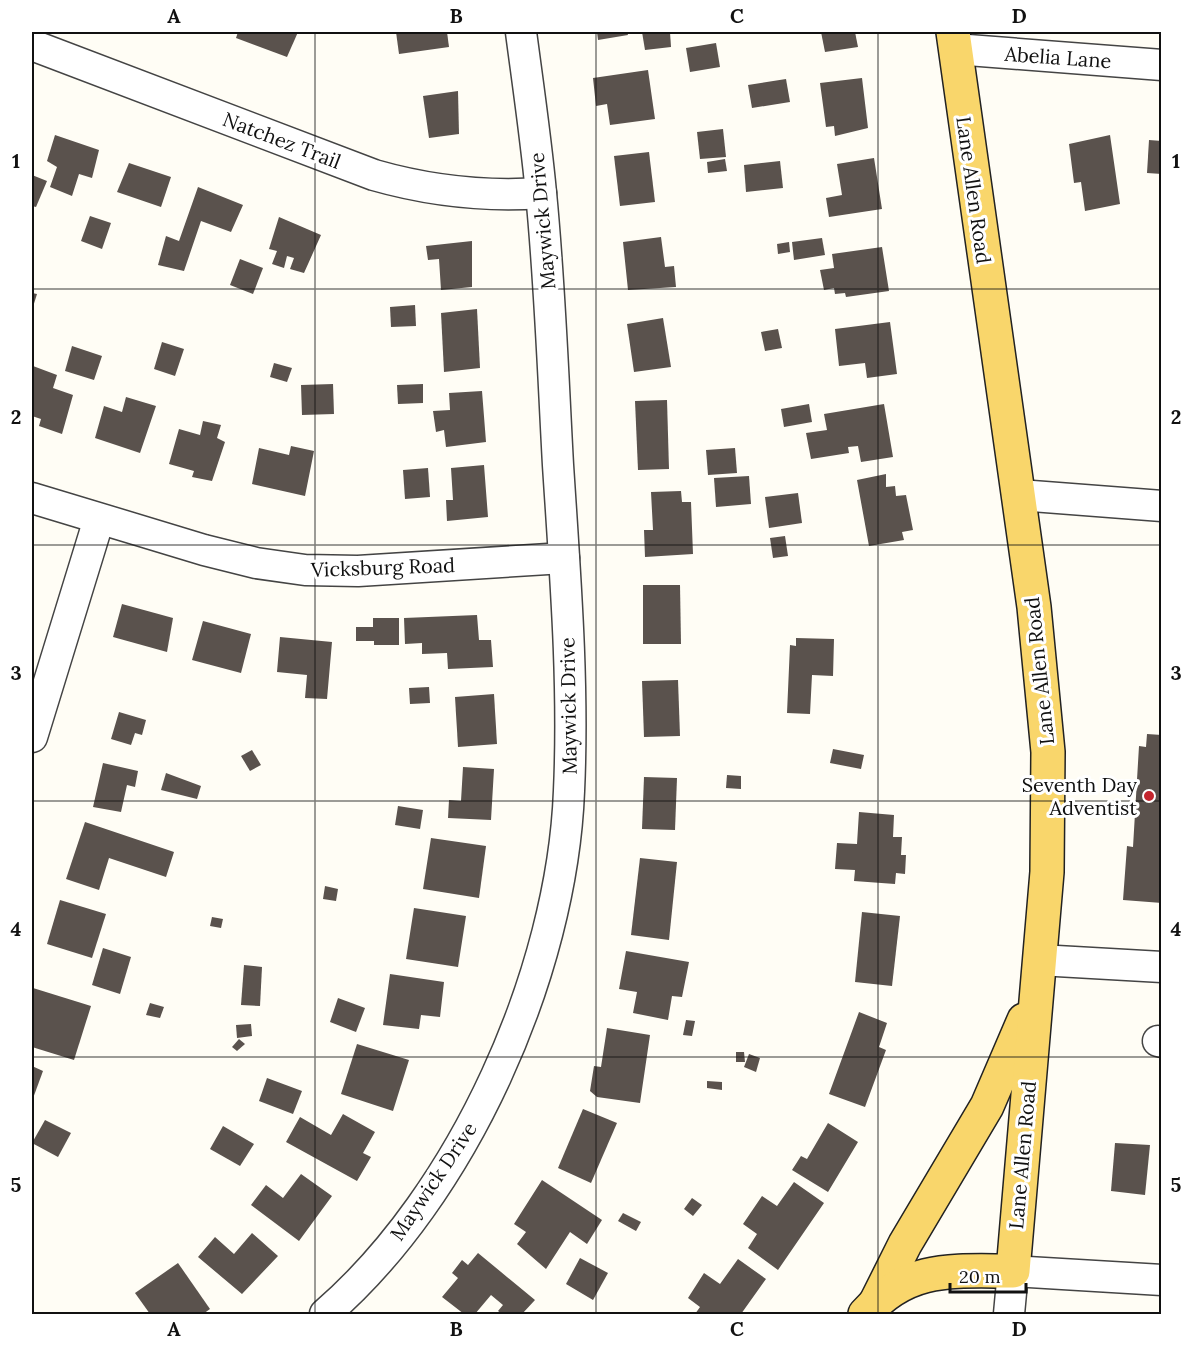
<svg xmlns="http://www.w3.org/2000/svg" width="1193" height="1346" font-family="Lora,serif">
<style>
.building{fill:#5a524d}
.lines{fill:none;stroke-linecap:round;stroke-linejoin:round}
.minor-casing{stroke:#444;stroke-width:33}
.major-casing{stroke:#222;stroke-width:36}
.minor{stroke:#fff;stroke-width:30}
.major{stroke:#f9d66b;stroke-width:33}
.grid{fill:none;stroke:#111;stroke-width:1.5;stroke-opacity:0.55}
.poi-dot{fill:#c4262e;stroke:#fff;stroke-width:2}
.labels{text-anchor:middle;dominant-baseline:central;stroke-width:6;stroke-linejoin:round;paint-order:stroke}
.street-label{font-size:20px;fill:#111;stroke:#fff}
.poi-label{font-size:20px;fill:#111;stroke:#fff;text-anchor:end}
.neatline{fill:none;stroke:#111;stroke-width:2}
.grid-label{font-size:20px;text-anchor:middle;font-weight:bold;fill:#111}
</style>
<rect width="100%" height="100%" fill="#fffdf5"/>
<g class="building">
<polygon points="238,32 298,32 287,57 236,38"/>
<polygon points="396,32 447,32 449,47 399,54"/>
<polygon points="597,32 627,32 628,35 598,40"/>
<polygon points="642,32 670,32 671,47 645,50"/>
<polygon points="821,32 855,32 858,47 825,52"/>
<polygon points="716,43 720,67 690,72 686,48"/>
<polygon points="648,70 655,119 610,125 607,104 596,106 593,78"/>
<polygon points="862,78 868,128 835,136 834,126 826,127 820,83"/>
<polygon points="786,79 790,102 752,108 748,85"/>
<polygon points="458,91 459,134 429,138 423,96"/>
<polygon points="723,129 726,157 700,159 697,132"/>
<polygon points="55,135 99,150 92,178 79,174 72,196 50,187 57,167 47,161"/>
<polygon points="1110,135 1120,204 1085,211 1081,182 1074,183 1069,144"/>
<polygon points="1149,140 1162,141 1162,174 1147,173"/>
<polygon points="649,152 655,202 620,206 614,156"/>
<polygon points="874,158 882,209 829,217 826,198 842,195 837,164"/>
<polygon points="725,159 727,171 708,173 707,162"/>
<polygon points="780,161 783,188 746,192 744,165"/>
<polygon points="129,163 171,177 161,207 117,192"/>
<polygon points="32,175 47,181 36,207 32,206"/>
<polygon points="198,187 243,205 231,232 201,221 184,271 158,265 166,236 179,241"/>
<polygon points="90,216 111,223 102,249 81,241"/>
<polygon points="279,217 321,235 304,273 290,269 294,258 287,256 284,268 272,264 277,251 269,249"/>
<polygon points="661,237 665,267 674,266 676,287 628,290 623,242"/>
<polygon points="822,238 825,255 794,260 792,242"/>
<polygon points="472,241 472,287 441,290 439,259 428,260 426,246"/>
<polygon points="789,242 790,252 778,254 777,244"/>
<polygon points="882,247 889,291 846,297 845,293 835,294 834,288 824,290 820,270 834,268 832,254"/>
<polygon points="240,259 263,268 253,294 230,285"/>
<polygon points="32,293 37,294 32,310"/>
<polygon points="415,305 416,326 391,327 390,307"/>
<polygon points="477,309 480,368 444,372 441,313"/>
<polygon points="663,318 671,367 634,372 627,324"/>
<polygon points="890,322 897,374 867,378 865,363 839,366 835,329"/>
<polygon points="778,329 782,348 765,351 761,332"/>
<polygon points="162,342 184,349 175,376 154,369"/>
<polygon points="72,346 102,356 94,380 65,371"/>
<polygon points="274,363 292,368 287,382 270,377"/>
<polygon points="33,366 57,375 53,388 73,395 62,434 39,426 41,419 32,416"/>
<polygon points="333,384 334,414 302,415 301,385"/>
<polygon points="423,384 423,403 398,404 397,385"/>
<polygon points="482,391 486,442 446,447 444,430 436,432 433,411 450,410 449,393"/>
<polygon points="126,397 156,406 140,453 95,438 104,406 122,412"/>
<polygon points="667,400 669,469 638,470 635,401"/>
<polygon points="809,404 812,422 784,427 781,409"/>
<polygon points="884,404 893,457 861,462 858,446 848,447 849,453 811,459 806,433 827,430 824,414"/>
<polygon points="203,421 221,425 217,438 225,442 212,481 192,477 194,471 169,464 179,429 200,435"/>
<polygon points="291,446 314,451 305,496 252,484 259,448 289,455"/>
<polygon points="735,448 737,473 708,475 706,450"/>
<polygon points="484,465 488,517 447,521 446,500 453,500 451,468"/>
<polygon points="428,468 430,497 405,499 403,470"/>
<polygon points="886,474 886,487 895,486 896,496 906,495 913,530 902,532 904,540 869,546 857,480"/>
<polygon points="749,476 751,504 716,507 714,478"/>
<polygon points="681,491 682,502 691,502 693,554 645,557 644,530 653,530 651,492"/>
<polygon points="798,493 802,523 769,528 765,497"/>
<polygon points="785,536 788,556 773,558 770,538"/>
<polygon points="643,585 680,585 681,644 643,644"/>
<polygon points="122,604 173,618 167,652 113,637"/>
<polygon points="477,615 479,640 491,640 493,667 448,669 447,653 422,654 422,643 405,644 404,618"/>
<polygon points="373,618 399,618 399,645 374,645 374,641 356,641 356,627 373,627"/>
<polygon points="203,621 251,634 241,673 192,660"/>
<polygon points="280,637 332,642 327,699 305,698 307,675 277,672"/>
<polygon points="796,638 834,639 833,676 812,675 810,714 787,713 790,645 796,646"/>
<polygon points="678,680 680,736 644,737 642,681"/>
<polygon points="429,687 430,703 410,704 409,688"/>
<polygon points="494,694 497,744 458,747 455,697"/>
<polygon points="119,712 146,720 142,735 135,733 131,745 111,739"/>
<polygon points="1147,734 1162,735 1162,903 1123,900 1127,846 1133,847 1139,746 1146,747"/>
<polygon points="833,749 864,755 861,769 830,763"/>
<polygon points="252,750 261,765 250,771 241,756"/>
<polygon points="103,763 138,771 135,787 127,785 121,812 93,807"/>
<polygon points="463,767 494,769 491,820 448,818 449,800 461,801"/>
<polygon points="166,773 201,786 197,799 161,790"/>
<polygon points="727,775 741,776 741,789 726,788"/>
<polygon points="644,777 677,778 675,830 642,829"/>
<polygon points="398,806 423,810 420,829 395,825"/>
<polygon points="859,812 894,815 893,837 902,837 901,855 906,855 905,874 896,873 895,884 854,881 855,870 835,869 837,843 857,844"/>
<polygon points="85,822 174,852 166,877 109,858 99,890 66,879"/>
<polygon points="431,838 486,846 479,898 423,889"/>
<polygon points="640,858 677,862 669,940 631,935"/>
<polygon points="325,886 338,889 336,901 323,899"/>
<polygon points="60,900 106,914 92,958 47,944"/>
<polygon points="414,908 466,916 458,967 406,959"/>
<polygon points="862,912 900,916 892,986 855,982"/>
<polygon points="212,917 223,919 221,928 210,926"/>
<polygon points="103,948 131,957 120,994 92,985"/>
<polygon points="626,951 689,962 682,997 672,996 668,1020 633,1013 637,992 619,989"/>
<polygon points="244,965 262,967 260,1006 241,1005"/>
<polygon points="390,974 444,982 440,1017 421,1015 419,1029 383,1025"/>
<polygon points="33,988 91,1006 74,1060 32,1047"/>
<polygon points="338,998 365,1008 356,1032 330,1022"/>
<polygon points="150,1003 164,1007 160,1018 146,1015"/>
<polygon points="859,1012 887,1023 879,1047 886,1050 865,1107 829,1094"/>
<polygon points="686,1020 695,1021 692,1036 683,1035"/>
<polygon points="251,1024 252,1036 237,1038 236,1025"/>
<polygon points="607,1028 650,1035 640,1103 597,1097 590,1091 594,1066 601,1067"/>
<polygon points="239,1039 245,1044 237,1051 232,1047"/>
<polygon points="357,1044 409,1060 393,1111 341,1094"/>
<polygon points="736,1052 744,1052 745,1062 736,1062"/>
<polygon points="749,1054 760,1058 756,1072 744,1067"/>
<polygon points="32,1066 43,1071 32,1101"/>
<polygon points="267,1078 302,1091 293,1114 259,1101"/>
<polygon points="707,1081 722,1082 722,1090 707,1088"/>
<polygon points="583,1109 617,1123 591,1183 558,1168"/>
<polygon points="343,1114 375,1132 363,1153 371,1157 357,1181 286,1142 300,1117 331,1135"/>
<polygon points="45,1120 71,1133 58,1157 32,1143"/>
<polygon points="828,1123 858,1142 828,1192 792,1170 801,1156 807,1159"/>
<polygon points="223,1126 254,1144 240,1166 210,1149"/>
<polygon points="1115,1143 1150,1145 1145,1195 1111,1191"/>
<polygon points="301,1174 332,1196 299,1241 251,1205 266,1185 283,1198"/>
<polygon points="542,1180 602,1220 587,1244 570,1232 546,1269 517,1244 526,1232 514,1224"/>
<polygon points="794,1182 824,1203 778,1270 748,1248 757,1234 743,1224 762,1196 777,1206"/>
<polygon points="692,1198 702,1205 693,1216 684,1209"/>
<polygon points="623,1213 641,1222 636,1231 618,1221"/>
<polygon points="252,1233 278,1256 242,1294 198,1257 215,1237 234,1254"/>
<polygon points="478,1253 535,1300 522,1314 502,1314 498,1311 503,1305 491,1295 475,1314 464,1314 442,1297 458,1278 452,1273 462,1260 468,1265"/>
<polygon points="580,1258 608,1273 593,1300 566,1284"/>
<polygon points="738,1259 766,1279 741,1314 695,1314 700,1307 688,1298 704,1273 720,1284"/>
<polygon points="178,1263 210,1309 203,1314 150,1314 135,1293"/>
</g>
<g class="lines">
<g class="minor-casing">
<g id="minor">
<path d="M 32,45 L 374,175 C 430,191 483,197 541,193"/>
<polyline points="955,49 1162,65"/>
<polyline points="1019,495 1162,506"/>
<polyline points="32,498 204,550 256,563 305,570 358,571 564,558"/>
<polyline points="32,737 99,519"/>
<polyline points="1039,960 1162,967"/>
<polyline points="1158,1041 1162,1042"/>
<path d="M 325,1314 C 463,1195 562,973 569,791 C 574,683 565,573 558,465 C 553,374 550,284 541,193 C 536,139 528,85 521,32"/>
<polyline points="1009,1314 1013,1271 1162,1280"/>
</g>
</g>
<g class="major-casing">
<g id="major">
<polyline points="876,1302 905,1244 987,1106 1024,1020"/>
<path d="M 865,1314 C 908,1265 953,1271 1013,1271 L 1047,872 L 1048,752 L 1034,607 L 953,32"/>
</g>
</g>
<use href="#minor" class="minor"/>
<use href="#major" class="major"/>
</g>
<path class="grid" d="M 315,32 L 315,1314M 596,32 L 596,1314M 878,32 L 878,1314M 32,289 L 1162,289M 32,545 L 1162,545M 32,801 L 1162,801M 32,1057 L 1162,1057"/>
<circle class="poi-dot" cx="1149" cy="796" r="6"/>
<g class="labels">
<g class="street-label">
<text transform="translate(1058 57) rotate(4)">Abelia Lane</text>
<text transform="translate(282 140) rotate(21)">Natchez Trail</text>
<text transform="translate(974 190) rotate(82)">Lane Allen Road</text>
<text transform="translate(542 221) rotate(-95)">Maywick Drive</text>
<text transform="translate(383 567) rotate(-2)">Vicksburg Road</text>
<text transform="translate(1039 671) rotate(-96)">Lane Allen Road</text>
<text transform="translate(568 706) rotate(-91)">Maywick Drive</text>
<text transform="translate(1022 1155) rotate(-85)">Lane Allen Road</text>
<text transform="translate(433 1181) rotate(-56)">Maywick Drive</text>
</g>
<g class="poi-label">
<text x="1137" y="784">Seventh Day<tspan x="1137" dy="23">Adventist</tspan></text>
</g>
</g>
<rect width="1193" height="1346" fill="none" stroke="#ffffff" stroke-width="66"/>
<path d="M950 1283v9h76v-9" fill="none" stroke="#111111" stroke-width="3"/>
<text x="959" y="1283" font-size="18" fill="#111111" stroke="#ffffff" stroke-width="4.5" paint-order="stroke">20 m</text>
<rect x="33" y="33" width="1127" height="1280" class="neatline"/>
<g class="grid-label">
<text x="174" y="23">A</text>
<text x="456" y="23">B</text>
<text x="737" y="23">C</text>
<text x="1019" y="23">D</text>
<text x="16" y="168">1</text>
<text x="1176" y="168">1</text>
<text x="16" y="424">2</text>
<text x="1176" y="424">2</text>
<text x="16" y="680">3</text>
<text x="1176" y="680">3</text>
<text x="16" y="936">4</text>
<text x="1176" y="936">4</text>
<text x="16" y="1192">5</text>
<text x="1176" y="1192">5</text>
<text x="174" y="1336">A</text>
<text x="456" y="1336">B</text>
<text x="737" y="1336">C</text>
<text x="1019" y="1336">D</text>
</g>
</svg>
